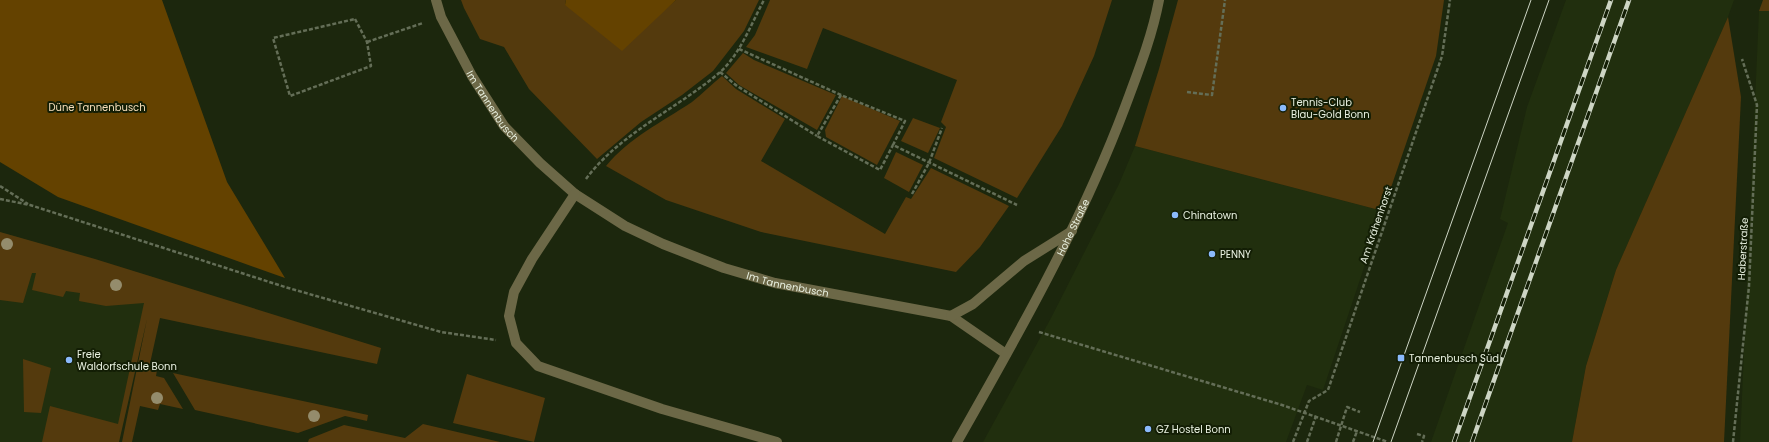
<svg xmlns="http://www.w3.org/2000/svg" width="1769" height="442" font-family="Poppins,sans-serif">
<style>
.built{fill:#212f0e}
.green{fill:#543a0d}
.forest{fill:#644200}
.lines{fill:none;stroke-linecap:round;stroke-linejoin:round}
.path{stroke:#646e57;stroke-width:2.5;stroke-dasharray:4 2;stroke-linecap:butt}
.minor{stroke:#6c6847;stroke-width:10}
.tram{stroke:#cdd5c4;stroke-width:1}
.rail-casing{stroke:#cdd5c4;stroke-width:4.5}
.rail{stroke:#131e05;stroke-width:3;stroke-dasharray:9;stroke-linecap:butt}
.tree{fill:#948c6c}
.poi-dot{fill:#8bbafc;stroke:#131e05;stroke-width:1.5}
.labels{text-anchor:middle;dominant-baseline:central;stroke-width:4;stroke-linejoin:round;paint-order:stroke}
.poi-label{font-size:10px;fill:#e9f1e1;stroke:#131e05;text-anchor:start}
.street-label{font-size:10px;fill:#e9f1e1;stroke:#131e05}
.park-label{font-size:10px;fill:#f7deba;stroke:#131e05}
</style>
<rect width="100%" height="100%" fill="#1c270d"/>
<g class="built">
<polygon points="1566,0 1734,0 1728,17 1616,270 1586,366 1572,442 1431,442 1508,223 1500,219 1527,107"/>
<polygon points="1759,11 1769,11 1769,442 1740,442"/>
<polygon points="1135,146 1383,211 1323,390 1307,385 1286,442 983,442 1051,318 1119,184"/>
<polygon points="0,232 156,278 119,442 0,442"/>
</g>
<g class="green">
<polygon points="461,0 566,0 565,5 662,12 676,0 759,0 744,31 713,71 682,95 641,122 597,159 529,89 504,47 480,39 464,8"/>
<polygon points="770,0 1112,0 1094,56 1062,126 1017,198 934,158 946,127 941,122 957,80 823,28 807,69 746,47 755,35"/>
<polygon points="1178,0 1444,0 1436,56 1383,211 1135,146 1159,69"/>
<polygon points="1763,0 1769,0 1769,11 1759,11"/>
<polygon points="1728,17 1741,97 1724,442 1572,442 1586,366 1616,270"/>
<polygon points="743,53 754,60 836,95 817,130 739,85 726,73"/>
<path d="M 722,76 L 736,89 L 785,119 L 761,161 L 885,234 L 906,197 L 911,199 L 931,168 L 1009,206 L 980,247 L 956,272 L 761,232 L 666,200 L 606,166 C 629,138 662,122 692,102 C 702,94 712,84 722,76 Z"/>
<polygon points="842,96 900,121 877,165 826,137 825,130"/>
<polygon points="913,118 940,128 928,153 901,141"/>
<polygon points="896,152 923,165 909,192 884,178"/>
<polygon points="0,232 95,259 381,348 377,364 160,318 149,368 157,370 156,376 164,378 183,409 160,404 158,410 140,406 132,442 122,442 147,319 119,442 42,442 50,406 118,424 144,303 106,306 79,301 80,293 66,291 63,297 32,290 36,273 32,273 23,303 0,300"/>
<polygon points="23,359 51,368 41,413 24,412"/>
<polygon points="173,373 368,415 367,421 345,416 298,433 195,410"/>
<polygon points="467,374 545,398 534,442 453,423"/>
<polygon points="423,424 500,442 308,442 309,439 344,425 405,438"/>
</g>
<g class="forest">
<polygon points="0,0 162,0 227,182 285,278 58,197 0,162"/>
<polygon points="566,0 676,0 622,51 565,5"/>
</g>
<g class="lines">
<g class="path">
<polygon points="355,19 367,42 371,66 290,96 273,38"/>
<polyline points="367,42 423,23"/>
<polyline points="739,49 841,95 905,121 893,145 1017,205"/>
<polyline points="720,72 737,86 817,136"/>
<polyline points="1187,92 1212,95 1225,0"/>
<polyline points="841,95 817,136 880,170 893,145"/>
<path d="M 586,179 C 619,134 678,108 719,73 C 740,55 751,24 764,0"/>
<polyline points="0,186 28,204"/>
<polyline points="912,194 929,163 942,128"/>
<polyline points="0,199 30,205 285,287 441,332 496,340"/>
<polyline points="1039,332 1282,405 1388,442"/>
<polyline points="1417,434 1424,436 1422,442"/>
<polyline points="1293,442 1309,401 1328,390 1442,56 1450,0"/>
<polyline points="1307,442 1316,416"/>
<polyline points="1336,442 1347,407 1360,412"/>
<polyline points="1353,442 1357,431"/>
<polyline points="1733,442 1749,286 1757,105 1742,59"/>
</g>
<g class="minor">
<path id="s1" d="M 436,0 L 441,17 L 472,76 L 504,126 L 540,163 L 575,194 L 625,226 L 663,244 L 724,268 L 775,283 L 951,316 L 1006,354"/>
<polyline points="575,194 532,259 514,292 509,316 516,343 538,366 662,409 777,442"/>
<polyline points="951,316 973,304 1024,261 1072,231"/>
<path id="s2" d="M 957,442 C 1019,333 1081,224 1125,107 C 1138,72 1152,37 1159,0"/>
</g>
<g class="tram">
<polyline points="1373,442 1531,0"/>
<polyline points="1391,442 1549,0"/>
</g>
<g class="rail-casing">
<g id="rail">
<polyline points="1454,442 1611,0"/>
<polyline points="1472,442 1629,0"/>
</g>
</g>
<use href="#rail" class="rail"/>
</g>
<g class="tree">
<circle cx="7" cy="244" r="6"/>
<circle cx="116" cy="285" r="6"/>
<circle cx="157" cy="398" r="6"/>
<circle cx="314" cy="416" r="6"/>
</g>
<g class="poi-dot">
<circle cx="1283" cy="108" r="4"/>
<circle cx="1175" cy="215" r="4"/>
<circle cx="1212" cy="254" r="4"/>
<rect x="1397" y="354" width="8" height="8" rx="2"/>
<circle cx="69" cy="360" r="4"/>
<circle cx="1148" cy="429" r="4"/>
</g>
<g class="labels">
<g class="poi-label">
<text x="1291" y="102">Tennis-Club<tspan x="1291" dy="12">Blau-Gold Bonn</tspan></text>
<text x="1183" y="215">Chinatown</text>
<text x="1220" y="254">PENNY</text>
<text x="77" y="354">Freie<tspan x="77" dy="12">Waldorfschule Bonn</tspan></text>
<text x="1409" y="358">Tannenbusch Süd</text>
<text x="1156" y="429">GZ Hostel Bonn</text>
</g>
<g class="street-label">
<text stroke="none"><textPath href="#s1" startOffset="121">Im Tannenbusch</textPath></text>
<text transform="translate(1376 225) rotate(-71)">Am Krähenhorst</text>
<text stroke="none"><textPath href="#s2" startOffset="244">Hohe Straße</textPath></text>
<text transform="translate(1743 249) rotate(-87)">Haberstraße</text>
<text stroke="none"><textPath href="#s1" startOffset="475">Im Tannenbusch</textPath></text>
</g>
<g class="park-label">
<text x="97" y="107">Düne Tannenbusch</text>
</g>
</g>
</svg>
